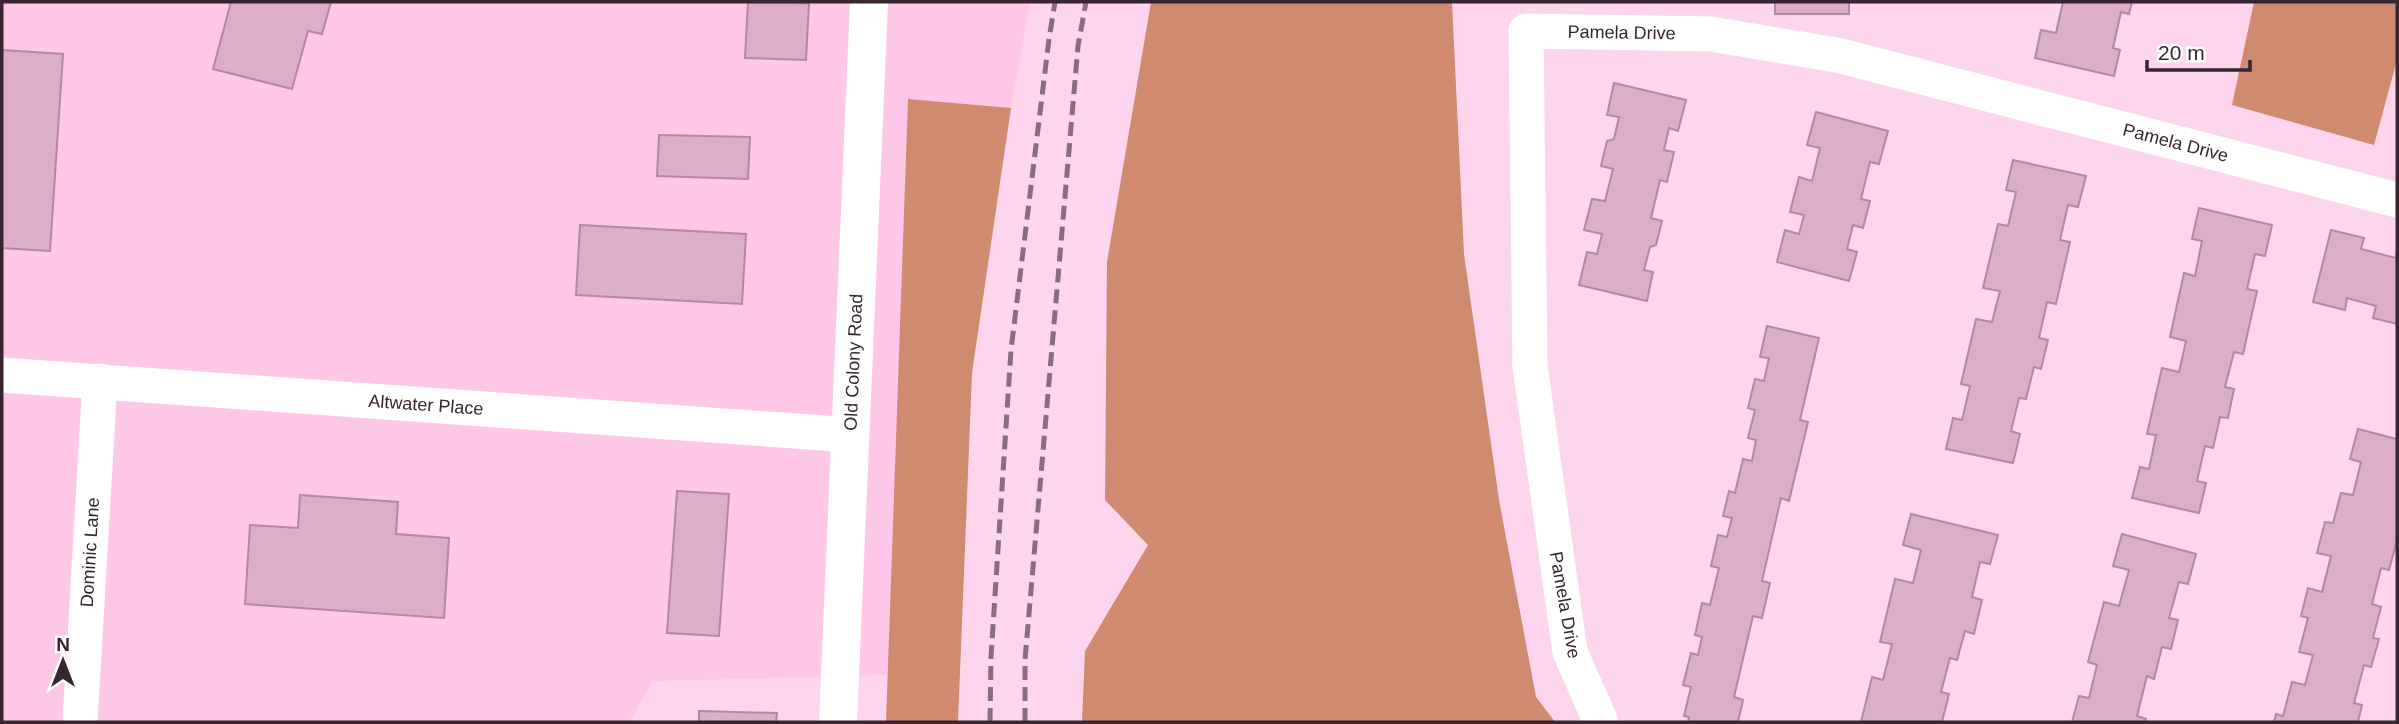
<svg xmlns="http://www.w3.org/2000/svg" width="2399" height="724" font-family="Arial,sans-serif">
<style>
.built{fill:#fec7e8}
.forest{fill:#d08a6f}
.building{fill:#ddaeca;stroke:#b487a3;stroke-width:2}
.lines{fill:none;stroke-linecap:round;stroke-linejoin:round}
.minor{stroke:#fff;stroke-width:35}
.major{stroke:#fff;stroke-width:38}
.rail{stroke:#876d7d;stroke-width:5;stroke-dasharray:14 7;stroke-linecap:butt}
.labels{text-anchor:middle;dominant-baseline:central;stroke-width:6;stroke-linejoin:round;paint-order:stroke}
.street-label{font-size:18px;fill:#372530;stroke:#fff}
</style>
<rect width="100%" height="100%" fill="#fdd6ed"/>
<polygon class="built" points="2,2 1030,2 1011,108 908,99 888,675 653,681 629,722 2,722"/>
<g class="forest">
<polygon points="1151,2 1452,2 1464,254 1499,500 1536,697 1555,722 1082,722 1085,651 1148,545 1105,500 1107,262"/>
<polygon points="2254,2 2397,2 2397,60 2374,145 2232,105"/>
<polygon points="908,99 1011,108 972,373 958,722 886,722"/>
</g>
<g class="building">
<polygon points="231,2 331,2 322,34 308,31 292,89 213,69"/>
<polygon points="748,2 809,3 806,60 745,58"/>
<rect x="1775" y="2" width="74" height="12"/>
<polygon points="2063,2 2132,2 2129,14 2121,12 2113,48 2120,50 2114,76 2035,58 2041,30 2056,33"/>
<polygon points="2,50 63,54 50,251 2,248"/>
<polygon points="1614,83 1686,100 1678,131 1669,128 1664,150 1674,152 1667,182 1660,180 1651,218 1662,221 1656,245 1650,247 1644,270 1653,272 1647,301 1579,285 1587,252 1597,254 1602,234 1584,230 1592,199 1605,201 1613,169 1601,166 1607,141 1614,139 1619,117 1607,115"/>
<polygon points="1816,112 1888,131 1879,164 1870,162 1861,199 1870,201 1863,228 1853,225 1847,249 1857,252 1849,281 1777,262 1785,230 1799,234 1804,215 1790,212 1799,177 1812,181 1820,148 1807,145"/>
<polygon points="659,135 750,137 748,179 657,176"/>
<polygon points="2013,160 2086,176 2078,207 2068,205 2060,240 2070,242 2056,304 2047,302 2039,338 2048,340 2041,369 2034,367 2026,399 2019,398 2011,431 2020,434 2013,463 1946,449 1953,418 1962,420 1970,386 1961,384 1976,319 1992,322 2000,291 1983,288 1998,224 2008,226 2016,192 2006,190"/>
<polygon points="2199,208 2272,225 2265,256 2255,254 2247,289 2257,291 2243,354 2234,352 2225,387 2234,389 2228,418 2220,417 2213,448 2205,446 2197,481 2206,483 2199,513 2132,498 2140,467 2149,469 2156,435 2147,434 2162,368 2179,372 2186,341 2170,337 2184,273 2195,276 2202,241 2192,239"/>
<polygon points="580,225 746,234 742,304 576,295"/>
<polygon points="2331,230 2364,238 2361,249 2396,258 2397,252 2397,324 2373,318 2376,306 2347,298 2345,310 2313,302"/>
<polygon points="1767,326 1819,338 1800,420 1808,422 1789,501 1781,498 1762,581 1770,583 1762,618 1753,616 1734,697 1743,700 1738,722 1688,722 1689,717 1684,716 1691,687 1683,685 1691,653 1698,655 1702,637 1695,635 1702,603 1710,605 1719,568 1711,566 1718,535 1727,537 1732,518 1723,516 1729,491 1735,493 1743,459 1752,461 1756,440 1748,438 1755,410 1748,408 1755,379 1764,381 1769,358 1760,357"/>
<polygon points="2358,429 2397,439 2397,540 2389,570 2381,568 2372,604 2381,607 2373,638 2379,639 2371,667 2364,665 2354,703 2362,705 2358,722 2274,722 2276,714 2283,716 2292,682 2305,685 2313,655 2299,652 2308,618 2301,616 2308,588 2322,592 2331,556 2317,553 2325,522 2333,523 2341,493 2353,495 2361,462 2350,459"/>
<polygon points="677,491 729,494 719,636 667,633"/>
<polygon points="300,495 398,502 396,534 449,538 444,618 245,604 250,525 298,528"/>
<polygon points="1911,514 1998,535 1990,564 1980,562 1972,597 1982,600 1974,634 1965,631 1957,660 1950,658 1941,692 1949,694 1942,722 1861,722 1872,677 1883,680 1892,644 1880,642 1895,579 1913,583 1921,550 1903,545"/>
<polygon points="2122,534 2196,554 2188,584 2179,582 2169,618 2178,620 2171,649 2162,647 2154,679 2147,676 2137,716 2146,719 2145,722 2072,722 2079,696 2089,698 2097,665 2088,662 2104,602 2119,606 2129,570 2113,566"/>
<polygon points="699,711 777,713 776,722 699,722"/>
</g>
<g class="lines">
<g class="minor">
<path id="s1" d="M 2,375 L 852,435"/>
<path id="s2" d="M 80,722 L 100,381"/>
<path id="s3" d="M 1601,722 L 1570,652 L 1530,366 L 1526,31 L 1711,34 L 1837,55 L 2397,200"/>
</g>
<path class="major" id="s4" d="M 838,722 L 869,2"/>
<g class="rail">
<polyline points="990,722 991,657 1011,350 1049,39 1055,2"/>
<polyline points="1025,722 1025,660 1078,46 1086,2"/>
</g>
</g>
<g class="labels">
<g class="street-label">
<text stroke="none"><textPath href="#s3" startOffset="796">Pamela Drive</textPath></text>
<text stroke="none"><textPath href="#s3" startOffset="1363">Pamela Drive</textPath></text>
<text stroke="none"><textPath href="#s4" startOffset="360">Old Colony Road</textPath></text>
<text stroke="none"><textPath href="#s1" startOffset="425">Altwater Place</textPath></text>
<text stroke="none"><textPath href="#s2" startOffset="170">Dominic Lane</textPath></text>
<text transform="translate(1565 605) rotate(80)">Pamela Drive</text>
</g>
</g>
<rect width="2399" height="724" fill="none" stroke="#372530" stroke-width="7"/>
<g transform="translate(63 661)" stroke="#ffffff" stroke-width="5" paint-order="stroke">
<path d="M0-5L12 26L0 18L-12 26Z" fill="#372530"/>
<text y="-10" font-size="19" font-weight="bold" text-anchor="middle" fill="#372530">N</text>
</g>
<path d="M2147 60v10h103v-10" fill="none" stroke="#372530" stroke-width="3.5"/>
<text x="2158" y="60" font-size="21" fill="#372530" stroke="#ffffff" stroke-width="5" paint-order="stroke">20 m</text>
</svg>
